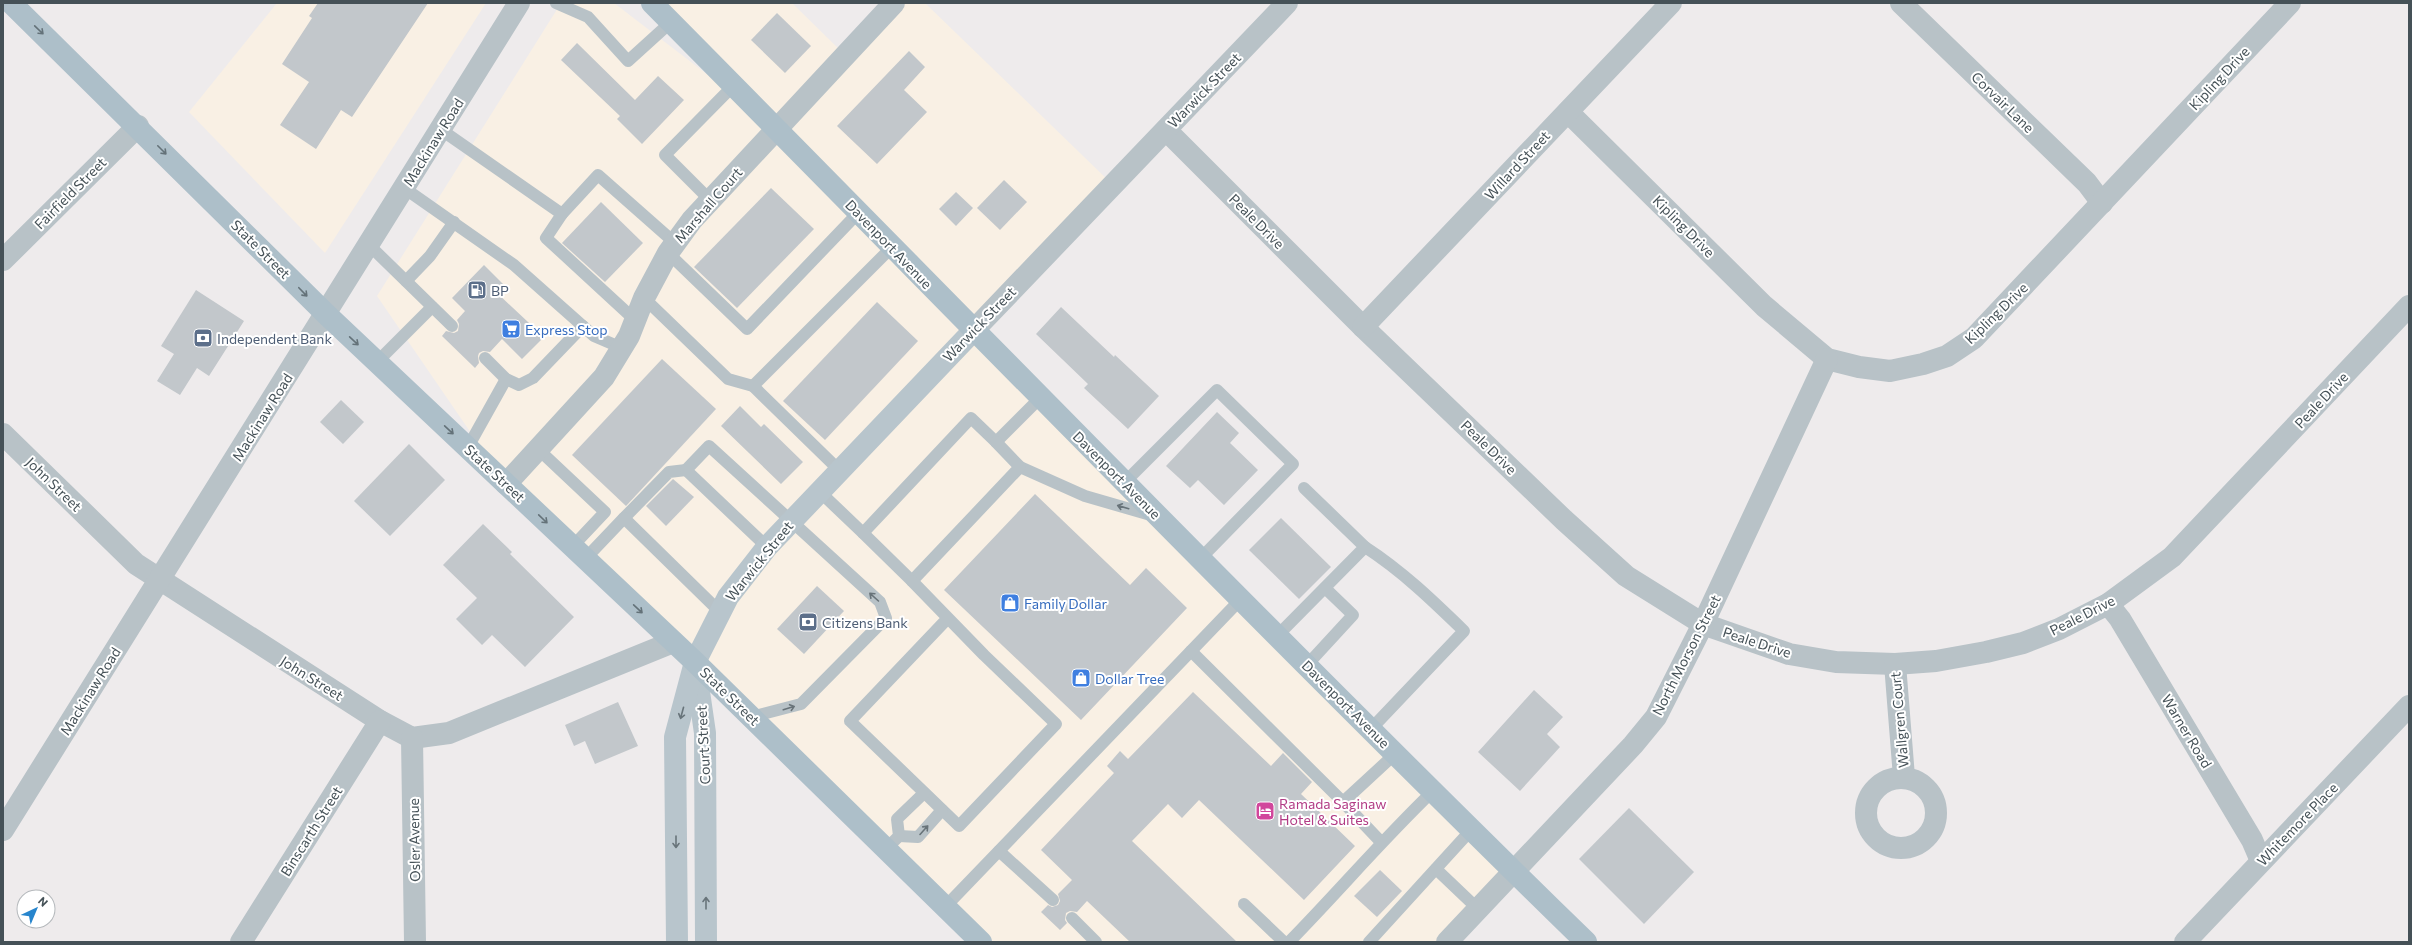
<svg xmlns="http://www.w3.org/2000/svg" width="2412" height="945" font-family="Commissioner,sans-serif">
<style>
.commercial{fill:#f9f0e4}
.building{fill:#c2c7cb}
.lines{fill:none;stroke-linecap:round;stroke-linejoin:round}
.service{stroke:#b8c2c7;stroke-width:12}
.minor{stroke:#b8c2c7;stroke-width:22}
.tertiary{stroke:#b8c2c7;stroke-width:22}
.secondary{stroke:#b8c5cc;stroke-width:22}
.primary{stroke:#adbfc9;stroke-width:22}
.oneway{stroke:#647279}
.oneway2{stroke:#687379}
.oneway3{stroke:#68747a}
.labels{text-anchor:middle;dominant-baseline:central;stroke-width:4;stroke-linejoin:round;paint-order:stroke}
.street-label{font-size:14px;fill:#455157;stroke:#fff}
.service-label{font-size:14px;fill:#4e5e75;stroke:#fff;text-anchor:start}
.shop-label{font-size:14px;fill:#366cbe;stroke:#fff;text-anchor:start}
.hotel-label{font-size:14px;fill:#b23c85;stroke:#fff;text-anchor:start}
</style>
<rect width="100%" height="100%" fill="#eeebec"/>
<g class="commercial">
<polygon points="277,3 486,3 325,253 189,112"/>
<polygon points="561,3 614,3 773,125 652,3 792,3 845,55 894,3 925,3 1113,185 973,330 1513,871 1447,942 981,942 506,484 377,296"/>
</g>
<g class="building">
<polygon points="318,3 428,3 352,117 341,110 316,149 280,125 309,82 282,64 312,18 309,16"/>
<polygon points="777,13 811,46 785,73 751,40"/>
<polygon points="577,43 635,100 658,76 684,100 642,144 617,119 620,116 561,60"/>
<polygon points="909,51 925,67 904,90 927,112 877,164 837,126"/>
<polygon points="1004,180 1027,202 1000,230 977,208"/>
<polygon points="771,188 814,229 737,308 694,267"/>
<polygon points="956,192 973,208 956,226 939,209"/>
<polygon points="601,202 643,243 605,282 562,243"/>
<polygon points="484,265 503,284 496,292 544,337 522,359 502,339 490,352 483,351 479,353 478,356 479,363 475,368 442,336 446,331 454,333 458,331 459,324 457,320 465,311 452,298"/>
<polygon points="196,290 244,321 209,376 197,368 180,395 157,381 174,354 161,346"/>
<polygon points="877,302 918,341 825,440 783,401"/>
<polygon points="1061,307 1114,357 1115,355 1159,396 1128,429 1084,388 1088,384 1036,334"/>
<polygon points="662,359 716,409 626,506 572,455"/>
<polygon points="341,400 364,422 343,444 320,422"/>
<polygon points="740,406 761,427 764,424 803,462 781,484 721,426"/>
<polygon points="1217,412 1239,433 1230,443 1258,470 1224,505 1198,480 1190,488 1166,466"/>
<polygon points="409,444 445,480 390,536 354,501"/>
<polygon points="673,479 694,497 666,526 646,506"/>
<polygon points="1035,494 1130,585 1146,568 1187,608 1081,720 944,590"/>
<polygon points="1281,518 1331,567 1299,599 1249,550"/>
<polygon points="483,524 512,552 510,554 574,617 525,667 492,635 482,645 456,619 477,598 443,565"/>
<polygon points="817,586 844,611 804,654 777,629"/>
<polygon points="1534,690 1563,717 1547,734 1560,747 1520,791 1478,752"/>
<polygon points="1193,692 1271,766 1283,753 1312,782 1301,794 1355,846 1304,900 1199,800 1182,818 1168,804 1132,841 1237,942 1130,942 1087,901 1077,912 1070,911 1066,913 1065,920 1067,923 1060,930 1041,912 1048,905 1052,907 1058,905 1060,901 1058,894 1072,880 1041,850 1114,773 1107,766 1120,751 1128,759"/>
<polygon points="618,702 638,746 595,764 585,741 574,746 565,725"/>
<polygon points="1629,808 1694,872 1644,924 1579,859"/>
<polygon points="1380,870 1402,891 1377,917 1354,896"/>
</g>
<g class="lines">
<g class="service">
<polyline points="556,3 588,17 628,61 671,22"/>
<polyline points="440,129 562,214 598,175 675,243"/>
<polyline points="404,188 514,265 594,336 622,348"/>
<polyline points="710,200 665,155 734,85"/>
<polyline points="562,214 546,238 635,320"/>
<polyline points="369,245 452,326"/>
<polyline points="668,253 747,329 859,212"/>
<polyline points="406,281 430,256 454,222"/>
<polyline points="644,298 728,379 753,386"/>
<polyline points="485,358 506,379 519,385 533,378 583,326"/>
<polyline points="377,362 432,307"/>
<polyline points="468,447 506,379"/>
<polyline points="538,449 605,512 572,547"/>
<polyline points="1020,467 1085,496 1154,516"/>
<polyline points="839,470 753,386 892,247"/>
<polyline points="1125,482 1217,390 1293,464 1201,558"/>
<polyline points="819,491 863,533 971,418 996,442 1040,398"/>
<polyline points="624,518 669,472 686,470"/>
<polyline points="863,533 912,581 1020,467 996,442"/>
<path d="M 1365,547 C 1402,571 1432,600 1464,631 L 1371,729"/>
<polyline points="585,559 624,518 720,612"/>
<polyline points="912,581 984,655 1056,724 959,826 850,721 948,618"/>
<polyline points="1278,635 1365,547 1304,488"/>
<polyline points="1191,651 1343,802 1381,842"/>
<polyline points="1307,665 1353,615 1325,588"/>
<polyline points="751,717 801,704 886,618 880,602 709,446 686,470 767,547"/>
<polyline points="1343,802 1395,754"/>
<polyline points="899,836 918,837 942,810"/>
<polyline points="886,849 899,836 897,819 924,793"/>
<polyline points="999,851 1053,900"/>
<polyline points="1436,869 1478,909"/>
<polyline points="1244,904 1284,942"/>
<polyline points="945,907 1241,599"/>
<polyline points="1072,918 1096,942"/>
<path d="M 1289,942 C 1338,892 1383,839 1433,791"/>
<polyline points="1369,942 1472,829"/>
</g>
<g class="minor">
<polyline points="1901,3 2087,183 2102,203"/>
<polyline points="1568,112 1764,306 1827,359 1859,367 1890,371 1923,364 1947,356 1974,338 2290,3"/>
<polyline points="1166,130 1363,327 1564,520 1626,576 1703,624 1789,654 1836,662 1895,664 1936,661 1986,652 2023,643 2059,629 2108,604 2172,557 2409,306"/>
<polyline points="3,260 138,126"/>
<polyline points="1363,327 1671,3"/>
<polyline points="3,434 136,564 380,721 412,738 449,733 673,642"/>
<polyline points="506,484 604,377 629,336 644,298 668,253 692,220 894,3"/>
<polyline points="2108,604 2120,619 2252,840 2261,861"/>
<polyline points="1895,664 1904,777"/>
<polyline points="412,738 415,942"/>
<circle cx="1901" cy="813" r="35"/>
<polyline points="241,942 380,721"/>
<polyline points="1447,942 1633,745 1656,717 1703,624 1827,359"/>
<polyline points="2185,942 2409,706"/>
</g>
<g class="tertiary">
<polyline points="973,331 1287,3"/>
<polyline points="3,830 519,3"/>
</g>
<g class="secondary">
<polyline points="696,671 705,733 706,942"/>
<polyline points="677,942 675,737 695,662 728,597 767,547 973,331"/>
</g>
<g class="primary">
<polyline points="11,3 326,314 695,662 981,942"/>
<path d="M 652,3 C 963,317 1270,634 1586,942"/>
</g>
</g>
<defs><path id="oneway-shaft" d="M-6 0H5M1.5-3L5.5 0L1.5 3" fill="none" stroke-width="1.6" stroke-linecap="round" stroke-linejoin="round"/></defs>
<g class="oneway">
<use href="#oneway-shaft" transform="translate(39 30) rotate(44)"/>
<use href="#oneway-shaft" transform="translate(162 150) rotate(45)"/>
<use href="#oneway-shaft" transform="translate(303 292) rotate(46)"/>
<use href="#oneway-shaft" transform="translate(354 341) rotate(43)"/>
<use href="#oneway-shaft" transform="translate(449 430) rotate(43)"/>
<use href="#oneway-shaft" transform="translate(543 519) rotate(44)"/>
<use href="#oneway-shaft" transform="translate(638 609) rotate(43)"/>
</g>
<g class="oneway2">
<use href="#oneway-shaft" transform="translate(1123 507) rotate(-164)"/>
<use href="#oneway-shaft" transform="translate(874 597) rotate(-138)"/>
<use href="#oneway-shaft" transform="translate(789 708) rotate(-17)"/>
<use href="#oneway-shaft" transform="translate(924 830) rotate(-48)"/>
</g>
<g class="oneway3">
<use href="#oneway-shaft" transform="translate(682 713) rotate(105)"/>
<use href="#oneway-shaft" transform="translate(676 842) rotate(90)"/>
<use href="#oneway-shaft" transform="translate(706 903) rotate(-90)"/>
</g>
<defs>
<g id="fuel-square" transform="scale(1)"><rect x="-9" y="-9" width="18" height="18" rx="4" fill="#5c6f8a" stroke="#fff"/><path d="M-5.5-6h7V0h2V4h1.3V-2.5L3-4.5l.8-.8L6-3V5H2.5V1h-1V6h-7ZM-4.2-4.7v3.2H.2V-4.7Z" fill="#fff"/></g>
<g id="supermarket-square" transform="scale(1)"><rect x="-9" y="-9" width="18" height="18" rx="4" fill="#3f7fe0" stroke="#fff"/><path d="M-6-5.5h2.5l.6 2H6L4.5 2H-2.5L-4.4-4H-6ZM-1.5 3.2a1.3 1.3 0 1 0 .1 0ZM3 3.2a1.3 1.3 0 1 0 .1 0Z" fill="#fff"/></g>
<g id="bank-square" transform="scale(1)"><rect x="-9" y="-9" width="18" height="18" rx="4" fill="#5c6f8a" stroke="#fff"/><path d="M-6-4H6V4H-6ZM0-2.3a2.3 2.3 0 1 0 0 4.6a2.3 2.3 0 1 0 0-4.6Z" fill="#fff"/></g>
<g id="shop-square" transform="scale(1)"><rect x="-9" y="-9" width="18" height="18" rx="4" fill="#3f7fe0" stroke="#fff"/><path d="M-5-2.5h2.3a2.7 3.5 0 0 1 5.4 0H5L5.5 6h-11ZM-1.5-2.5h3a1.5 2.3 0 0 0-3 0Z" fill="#fff"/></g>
<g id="hotel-square" transform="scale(1)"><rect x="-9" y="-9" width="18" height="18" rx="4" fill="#d1479c" stroke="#fff"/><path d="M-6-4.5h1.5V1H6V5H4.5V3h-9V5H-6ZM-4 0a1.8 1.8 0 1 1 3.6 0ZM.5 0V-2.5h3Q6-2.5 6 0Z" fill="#fff"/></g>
</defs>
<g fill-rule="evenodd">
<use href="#fuel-square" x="477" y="290"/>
<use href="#supermarket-square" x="511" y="329"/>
<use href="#bank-square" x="203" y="338"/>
<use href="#shop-square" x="1010" y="603"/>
<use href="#bank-square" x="808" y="622"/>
<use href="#shop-square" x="1081" y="678"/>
<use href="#hotel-square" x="1265" y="811"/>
</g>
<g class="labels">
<g class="street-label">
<text transform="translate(2219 78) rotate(-47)">Kipling Drive</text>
<text transform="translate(1204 90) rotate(-46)">Warwick Street</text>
<text transform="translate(2003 102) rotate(44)">Corvair Lane</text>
<text transform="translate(433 142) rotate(-58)">Mackinaw Road</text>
<text transform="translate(1517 165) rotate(-47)">Willard Street</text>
<text transform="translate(70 193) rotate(-45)">Fairfield Street</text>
<text transform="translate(708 205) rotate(-49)">Marshall Court</text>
<text transform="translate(1257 221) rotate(45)">Peale Drive</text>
<text transform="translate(1684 226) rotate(45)">Kipling Drive</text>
<text transform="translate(889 244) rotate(46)">Davenport Avenue</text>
<text transform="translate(261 249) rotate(45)">State Street</text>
<text transform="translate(1996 313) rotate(-44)">Kipling Drive</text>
<text transform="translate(979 324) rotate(-46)">Warwick Street</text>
<text transform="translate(2321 400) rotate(-47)">Peale Drive</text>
<text transform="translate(262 417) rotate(-58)">Mackinaw Road</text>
<text transform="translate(1489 447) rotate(44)">Peale Drive</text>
<text transform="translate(495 473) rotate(43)">State Street</text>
<text transform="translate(1117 475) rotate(45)">Davenport Avenue</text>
<text transform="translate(54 484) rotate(44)">John Street</text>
<text transform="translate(759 561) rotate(-51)">Warwick Street</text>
<text transform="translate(2082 615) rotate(-27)">Peale Drive</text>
<text transform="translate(1757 642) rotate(18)">Peale Drive</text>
<text transform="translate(1686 655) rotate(-63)">North Morson Street</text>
<text transform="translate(312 678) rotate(32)">John Street</text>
<text transform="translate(90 691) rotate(-58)">Mackinaw Road</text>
<text transform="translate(730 696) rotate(44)">State Street</text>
<text transform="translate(1346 704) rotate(45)">Davenport Avenue</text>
<text transform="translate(1899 720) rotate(-95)">Wallgren Court</text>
<text transform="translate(2187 731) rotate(59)">Warner Road</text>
<text transform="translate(703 745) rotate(-93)">Court Street</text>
<text transform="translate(2297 824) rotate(-46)">Whitemore Place</text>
<text transform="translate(311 831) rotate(-58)">Binscarth Street</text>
<text transform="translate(414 840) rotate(-91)">Osler Avenue</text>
</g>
<g class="service-label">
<text x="491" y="290">BP</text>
<text x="217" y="338">Independent Bank</text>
<text x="822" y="622">Citizens Bank</text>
</g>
<g class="shop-label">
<text x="525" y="329">Express Stop</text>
<text x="1024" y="603">Family Dollar</text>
<text x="1095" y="678">Dollar Tree</text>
</g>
<g class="hotel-label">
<text x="1279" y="803">Ramada Saginaw<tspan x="1279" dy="16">Hotel &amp; Suites</tspan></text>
</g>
</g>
<rect width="2412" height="945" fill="none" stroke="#455157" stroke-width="8"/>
<g transform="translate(36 909) rotate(44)"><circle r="19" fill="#ffffff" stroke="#b5b9bc"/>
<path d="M0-3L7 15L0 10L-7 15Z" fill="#2785cd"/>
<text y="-6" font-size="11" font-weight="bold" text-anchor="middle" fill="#455157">N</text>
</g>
</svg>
